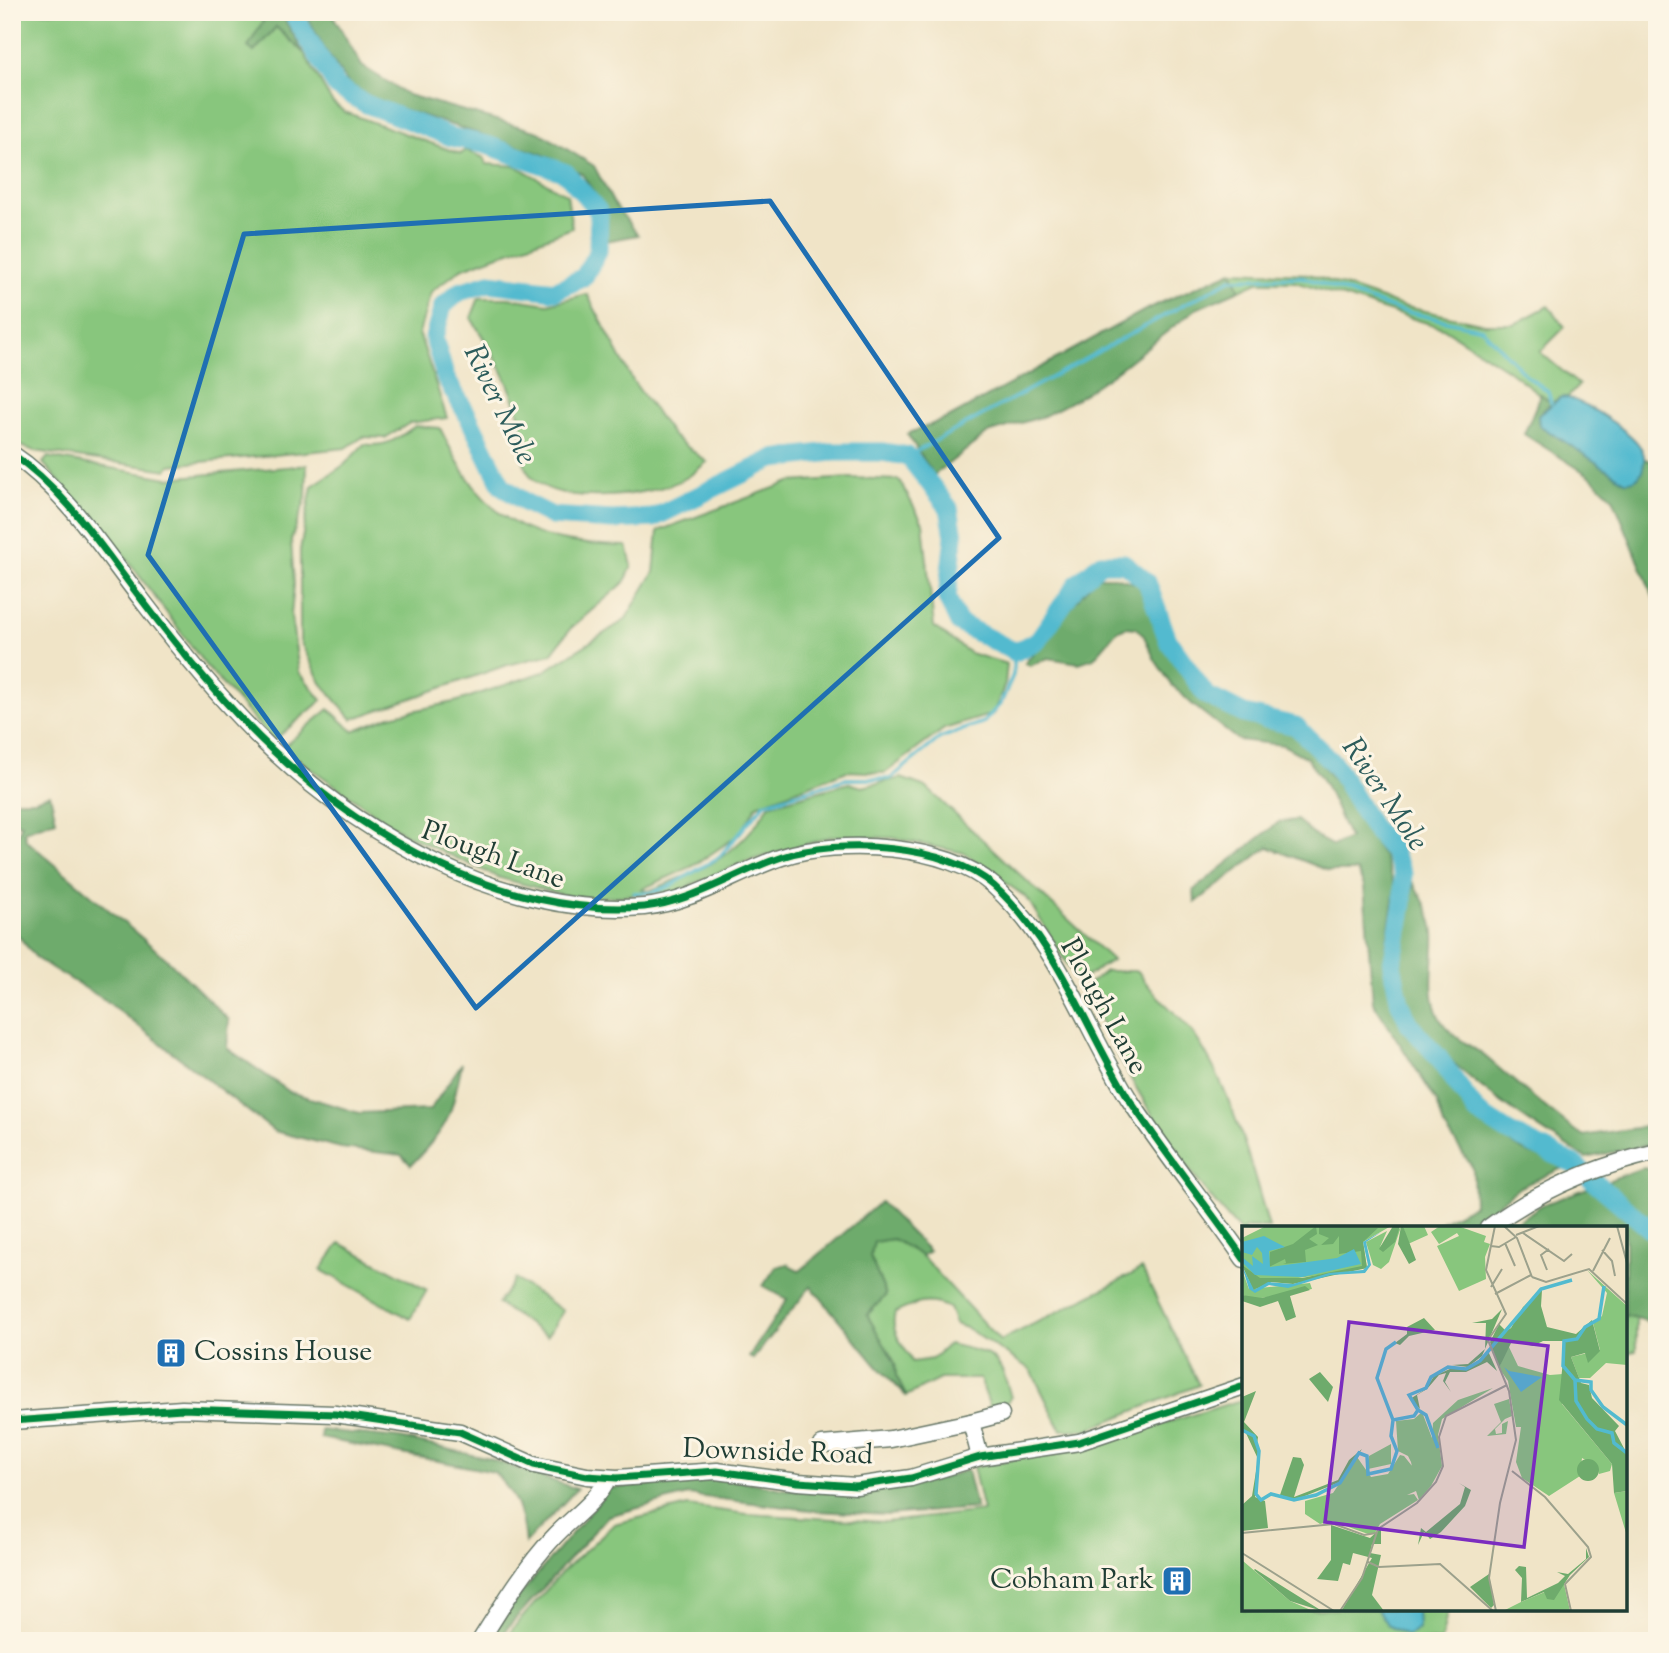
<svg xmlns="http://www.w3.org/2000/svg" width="1669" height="1653" font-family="'Sorts Mill Goudy',serif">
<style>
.green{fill:#88c67d;stroke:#548258;stroke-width:2}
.forest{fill:#6eab6c;stroke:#467450;stroke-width:2}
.water{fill:#52bacf;stroke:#387c82;stroke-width:2}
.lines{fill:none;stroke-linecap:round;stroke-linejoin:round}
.stream{stroke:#52bacf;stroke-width:3.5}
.river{stroke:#52bacf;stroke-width:19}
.minor-casing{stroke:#687767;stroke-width:19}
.minor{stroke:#fff;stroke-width:16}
.cycleway-casing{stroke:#fcf5e5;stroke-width:11}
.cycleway{stroke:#00873e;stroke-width:7}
.marked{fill:none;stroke:#1f6fb2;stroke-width:5;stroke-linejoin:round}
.labels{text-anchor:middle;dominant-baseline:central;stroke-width:6;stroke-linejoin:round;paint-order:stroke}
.street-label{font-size:28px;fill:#1f3d34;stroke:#fcf5e5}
.poi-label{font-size:28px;fill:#1f3d34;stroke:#fcf5e5;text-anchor:start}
.water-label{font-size:30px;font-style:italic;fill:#2c5c5b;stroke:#fcf5e5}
.inset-river{fill:none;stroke:#52bacf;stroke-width:3.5}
.inset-road{fill:none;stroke:#9ca18c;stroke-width:2}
.view{fill:#7b2cbf;fill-opacity:0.15;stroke:#7b2cbf;stroke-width:3.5}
.inset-edge{fill:none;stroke:#1f3d34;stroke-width:3.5}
</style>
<rect width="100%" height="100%" fill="#fcf5e5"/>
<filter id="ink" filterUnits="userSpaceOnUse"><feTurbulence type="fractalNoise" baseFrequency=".0143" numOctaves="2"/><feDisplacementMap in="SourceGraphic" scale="14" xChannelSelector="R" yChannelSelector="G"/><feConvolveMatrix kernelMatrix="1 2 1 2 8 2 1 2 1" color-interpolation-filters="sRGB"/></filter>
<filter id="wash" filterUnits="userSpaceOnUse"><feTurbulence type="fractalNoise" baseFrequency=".00686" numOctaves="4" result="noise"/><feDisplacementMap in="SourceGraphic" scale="28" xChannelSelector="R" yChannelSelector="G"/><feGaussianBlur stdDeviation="1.57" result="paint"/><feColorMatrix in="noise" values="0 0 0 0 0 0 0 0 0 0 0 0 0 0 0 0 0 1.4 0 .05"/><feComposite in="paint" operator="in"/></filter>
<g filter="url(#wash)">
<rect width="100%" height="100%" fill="#f0e4c7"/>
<g class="green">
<polygon points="12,12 265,12 254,51 276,27 304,53 332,102 345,112 461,154 466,150 484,158 486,164 516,166 567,195 572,228 461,269 431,292 419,333 447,418 410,423 385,438 363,437 346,448 170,465 167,470 35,451 12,443 12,85 18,58 12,47"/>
<polygon points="1232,271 1309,274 1402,306 1485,324 1515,324 1548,306 1565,327 1540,352 1579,385 1568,397 1561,397 1551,403 1508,370 1443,328 1295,282 1257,282 1240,290"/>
<path d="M 587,294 L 633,381 L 673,436 L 707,462 C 700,467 693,474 686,478 C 653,497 543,511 526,468 C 521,455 523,438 521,425 C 513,384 493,353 471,318 L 479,298 L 508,298 L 548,304 Z"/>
<path d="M 415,426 L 440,428 C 485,522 524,544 627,546 L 632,566 L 625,582 L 571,628 L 551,654 L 504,666 L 352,719 L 321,683 L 300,641 L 300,550 L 312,486 L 344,465 L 364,444 C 386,448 397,439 415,426 Z"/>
<polygon points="48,457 168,478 307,465 306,498 291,540 294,585 291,615 299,672 322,700 273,741 206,666 126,558 43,463"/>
<path d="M 850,478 L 899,480 L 923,523 L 934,627 L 970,653 L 1007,664 L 1005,684 L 993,714 L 944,729 L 885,773 L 847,771 L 757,805 L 740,834 L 693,866 L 642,889 L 648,891 C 701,870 739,857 769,805 L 849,783 L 862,787 L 901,778 L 926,787 L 1112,960 L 1078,982 L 1027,898 L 964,853 L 893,838 L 833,836 L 742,863 L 675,892 L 579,899 L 500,878 L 404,834 L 282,748 L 329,709 L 353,731 L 390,716 L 458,701 L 543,672 L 625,620 L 654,572 L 658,531 L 790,482 Z"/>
<path d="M 1105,971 L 1138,971 C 1153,997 1178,1012 1195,1036 C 1230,1087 1253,1168 1269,1228 L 1244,1228 L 1244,1235 C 1186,1176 1115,1063 1086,986 Z"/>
<path d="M 893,1239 L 922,1256 L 1000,1341 L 1142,1269 L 1199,1385 L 1086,1430 L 1061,1430 L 1031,1370 L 968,1329 L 955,1324 L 949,1308 C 927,1298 916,1303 895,1313 C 889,1333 904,1344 912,1362 L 932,1359 L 949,1344 C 994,1355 999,1352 1011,1398 L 1000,1409 L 991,1410 L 980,1379 L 940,1379 L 906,1396 L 896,1376 L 895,1363 L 867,1315 L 886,1295 L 870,1257 L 873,1242 Z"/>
<polygon points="340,1243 427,1290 410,1319 321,1270"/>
<polygon points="515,1279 563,1311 547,1336 498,1304"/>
<polygon points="1625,1315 1636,1318 1636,1351 1625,1353"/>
<polygon points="1244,1399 1244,1609 1448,1609 1441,1641 506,1641 513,1628 561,1573 614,1524 688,1506 747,1514 886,1522 983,1511 973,1467 1113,1439"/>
</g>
<g class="forest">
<polygon points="265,12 280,12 304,53 276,27 254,52 248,47 266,16"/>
<polygon points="305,12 331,12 362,66 408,95 539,132 594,166 613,202 638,235 606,241 607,213 582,174 542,154 377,101 348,83 324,48"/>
<polygon points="1232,271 1240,290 1196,309 1114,373 1076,399 1044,416 988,433 934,475 907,434 950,417 1147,309"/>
<path d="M 1541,394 L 1551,403 L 1538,416 L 1539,425 L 1625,481 C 1640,480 1641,473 1645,459 L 1657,463 L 1657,606 L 1613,498 L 1590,476 L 1524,434 Z"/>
<polygon points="1096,577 1115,577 1138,584 1195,694 1237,718 1291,731 1312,751 1337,784 1384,857 1395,887 1386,949 1392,990 1403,1028 1430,1057 1476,1120 1522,1150 1567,1166 1520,1187 1467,1228 1430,1228 1474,1205 1473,1168 1444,1126 1437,1102 1373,1002 1364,886 1357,871 1329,871 1268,847 1195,903 1194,890 1279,822 1297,820 1316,837 1333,846 1349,838 1325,784 1307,758 1283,745 1238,740 1193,705 1172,685 1155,660 1143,634 1136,628 1126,627 1117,631 1094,658 1079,663 1048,658 1030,666 1025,663"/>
<path d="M 50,794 L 56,820 L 24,831 L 26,840 L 168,960 L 229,1020 L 227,1048 L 290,1092 L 359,1113 L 430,1110 L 462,1063 C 450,1118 451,1124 411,1165 L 401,1155 L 341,1148 L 274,1131 L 105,1000 L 37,959 L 12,928 L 12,846 L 22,824 L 12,822 L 12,800 L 35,800 Z"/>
<path d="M 1413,883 C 1422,897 1432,914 1434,932 C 1436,959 1427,985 1437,1012 C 1446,1036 1469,1043 1487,1058 C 1518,1085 1549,1111 1582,1136 L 1657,1125 L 1657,1143 L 1586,1158 C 1529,1123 1389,1038 1397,961 C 1400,935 1410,909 1413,883 Z"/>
<polygon points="1642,1168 1657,1170 1657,1324 1625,1315 1625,1228 1507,1228 1542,1205"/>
<polygon points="880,1202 929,1251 922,1256 893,1239 874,1242 870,1257 886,1295 867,1315 895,1363 896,1376 906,1396 876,1365 811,1286 753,1359 749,1357 787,1299 763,1286 776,1267 787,1264 800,1271"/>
<path d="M 321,1430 L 400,1438 L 490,1459 L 577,1489 L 525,1543 C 522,1512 516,1495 494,1472 L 320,1438 Z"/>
<polygon points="967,1470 976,1508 886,1515 817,1511 688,1495 608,1516 508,1627 501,1641 486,1641 503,1615 610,1488 729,1478 783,1489 849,1492 926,1483"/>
</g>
<g class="water">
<path d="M 1561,397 C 1579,397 1628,430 1639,445 C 1646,454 1645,462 1642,471 C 1638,480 1633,481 1625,481 L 1539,425 L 1538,416 Z"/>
<polygon points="1377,1609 1417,1609 1418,1628 1408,1636 1388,1626"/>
</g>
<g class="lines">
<g class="stream">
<polyline points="908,456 1231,279 1303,277 1398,310 1482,329 1528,377 1548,391 1551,403"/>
<polyline points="634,893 651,893 672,885 719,857 765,803 846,779 890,779 940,738 984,722 1001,703 1013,675 1015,652"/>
</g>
<polyline class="river" points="292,12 337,87 366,104 451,137 487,145 566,173 599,212 598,251 584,277 555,291 489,283 459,292 443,306 434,338 446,379 467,414 502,486 526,503 552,516 612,520 653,518 773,459 832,452 882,452 908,456 949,508 954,536 947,598 959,623 1015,652 1038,640 1077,584 1101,563 1124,563 1147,582 1168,640 1206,695 1244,714 1296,726 1336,766 1371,825 1392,850 1403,873 1403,903 1392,965 1400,1003 1410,1025 1438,1057 1477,1112 1508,1132 1574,1164 1650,1229 1657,1231"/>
</g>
</g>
<g filter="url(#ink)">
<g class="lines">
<g class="minor-casing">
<g id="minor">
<path d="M 12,454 C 65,489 103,550 142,600 C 226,711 310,804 438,864 C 501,894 575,913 644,907 C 694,902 736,872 782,857 C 839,838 948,844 994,886 C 1059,945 1084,1026 1129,1099 C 1164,1153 1207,1205 1244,1259"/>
<path d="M 1488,1228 C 1538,1191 1596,1166 1657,1152"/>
<polyline points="12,1421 182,1409 335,1414 460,1432 534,1465 587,1476 617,1478 717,1471 798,1482 856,1486 911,1478 980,1457 1079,1442 1244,1386"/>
<polyline points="822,1445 891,1439 971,1422"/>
<polyline points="980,1457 971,1422 1001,1414"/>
<path d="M 480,1641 C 502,1606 524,1569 553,1538 C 570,1519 597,1502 608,1478"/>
</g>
</g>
<use href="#minor" class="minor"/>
<g class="cycleway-casing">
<g id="cycleway">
<path d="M 12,454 C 65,489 103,550 142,600 C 226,711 310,804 438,864 C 501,894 575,913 644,907 C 694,902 736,872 782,857 C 839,838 948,844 994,886 C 1059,945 1084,1026 1129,1099 C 1164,1153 1207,1205 1244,1259"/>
<polyline points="12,1421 182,1409 335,1414 460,1432 534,1465 587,1476 617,1478 717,1471 798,1482 856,1486 911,1478 980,1457 1079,1442 1244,1386"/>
</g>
</g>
<use href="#cycleway" class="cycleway"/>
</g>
</g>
<path class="marked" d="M 770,201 L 999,538 L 476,1008 L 148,555 L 244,234 Z"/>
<defs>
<g id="building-square" transform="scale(1.575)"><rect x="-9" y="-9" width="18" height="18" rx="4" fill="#1f6fb2" stroke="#fcf5e5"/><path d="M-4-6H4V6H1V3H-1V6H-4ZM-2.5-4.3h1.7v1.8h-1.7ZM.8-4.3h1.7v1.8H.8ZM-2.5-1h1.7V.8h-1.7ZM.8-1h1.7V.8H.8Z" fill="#fff"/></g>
</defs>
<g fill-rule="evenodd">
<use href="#building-square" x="171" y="1353"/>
<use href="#building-square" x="1177" y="1581"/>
</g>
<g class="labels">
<g class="street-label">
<text transform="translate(493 856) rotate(20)">Plough Lane</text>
<text transform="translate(1103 1007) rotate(61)">Plough Lane</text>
<text transform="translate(778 1453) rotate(2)">Downside Road</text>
</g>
<g class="poi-label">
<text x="194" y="1353">Cossins House</text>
<text x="1154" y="1581" text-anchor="end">Cobham Park</text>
</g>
<g class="water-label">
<text transform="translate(499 405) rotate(64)">River Mole</text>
<text transform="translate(1384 795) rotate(56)">River Mole</text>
</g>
</g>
<g transform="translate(1242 1226)">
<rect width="385" height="385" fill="#f0e4c7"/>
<path d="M 24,0 L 149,0 L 121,16 L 125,42 L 29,56 L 15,63 L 0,40 L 0,12 ZM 161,0 L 182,0 L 186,9 L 166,18 ZM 198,0 L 216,0 L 244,10 L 242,16 L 248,18 L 243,31 L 244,53 L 217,65 L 195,20 L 217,10 L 215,7 L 197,18 L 189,6 ZM 159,1 L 147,36 L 139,43 L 131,39 L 124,16 L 145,5 L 138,21 ZM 0,44 L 7,63 L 68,57 L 70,63 L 14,73 L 0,69 ZM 345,44 L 385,80 L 385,139 L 364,137 L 348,152 L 337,152 L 329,131 L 358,124 L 351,97 L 360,90 L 365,67 ZM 266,119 L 276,140 L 308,149 L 321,148 L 320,178 L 370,238 L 368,245 L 357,248 L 356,241 L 340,232 L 338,250 L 307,270 L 280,252 L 274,236 L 279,201 L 274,201 L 266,155 L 257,142 ZM 251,162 L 200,193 L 196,209 L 200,240 L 189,260 L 177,274 L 174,265 L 165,269 L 172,268 L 176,274 L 138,298 L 133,307 L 126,308 L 90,295 L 78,298 L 63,288 L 63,275 L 91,267 L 115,231 L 129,251 L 146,248 L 158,229 L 162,230 L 170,240 L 175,265 L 169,236 L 166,230 L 156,225 L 154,195 L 172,193 L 180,186 L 190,212 L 191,197 L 216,174 ZM 267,173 L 270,190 L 263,193 L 253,203 L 254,208 L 260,207 L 260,198 L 266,195 L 264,208 L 245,210 L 259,196 L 252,178 ZM 149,218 L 149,238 L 126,243 L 127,230 ZM 385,265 L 385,310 L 372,267 ZM 1,335 L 48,375 L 71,385 L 0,383 ZM 322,358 L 328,385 L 261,385 L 279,376 Z" fill="#88c67d"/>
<path d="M 74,0 L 75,8 L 67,13 L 76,19 L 63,24 L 64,36 L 41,38 L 44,37 L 43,33 L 27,41 L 28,26 L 51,18 ZM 77,0 L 136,2 L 121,16 L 125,42 L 51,58 L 29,56 L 11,64 L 0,39 L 18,52 L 60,52 L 120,40 L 119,25 L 97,28 L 97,10 L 91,18 L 79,19 L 87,12 L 77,8 ZM 151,0 L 158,0 L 153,16 L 141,26 L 137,23 ZM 159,0 L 161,0 L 174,34 L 167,38 L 156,18 ZM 63,60 L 68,64 L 48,70 L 54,91 L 44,95 L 36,75 L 18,81 L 0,75 L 0,69 L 20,72 ZM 300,64 L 299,80 L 305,101 L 334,108 L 350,94 L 358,125 L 346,137 L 343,127 L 329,131 L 339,157 L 347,159 L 350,172 L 377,200 L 373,205 L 385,228 L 385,265 L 372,267 L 370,238 L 317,174 L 323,115 L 301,115 L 291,120 L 270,115 L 257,142 L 248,116 L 257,98 L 264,105 L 269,102 L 281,81 ZM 260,83 L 240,130 L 226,141 L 210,139 L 226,138 L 243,123 L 244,97 L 230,97 L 250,93 ZM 182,92 L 193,104 L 167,110 L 158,119 L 153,117 L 165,108 L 165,101 ZM 246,125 L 255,145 L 245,136 L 224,146 L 208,146 L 203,156 L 209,166 L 201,155 L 204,147 L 197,149 L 185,163 L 175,169 L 178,183 L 168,173 L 184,163 L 192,150 L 210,142 L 227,143 ZM 78,146 L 91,161 L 86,176 L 67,153 ZM 14,165 L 2,196 L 16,211 L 15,218 L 13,210 L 0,203 L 0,171 ZM 3,205 L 12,211 L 18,231 L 13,271 L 23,275 L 26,302 L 0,305 L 0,279 L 10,270 L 16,233 ZM 120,223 L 98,256 L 58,272 L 51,273 L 38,269 L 51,231 L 59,232 L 62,239 L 52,271 L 96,254 L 107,234 ZM335 244a11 11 0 1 1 22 0a11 11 0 1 1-22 0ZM 217,257 L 229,264 L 223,280 L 199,306 L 188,313 L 182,306 L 176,319 L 179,302 L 184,306 L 218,278 L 223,261 ZM 89,299 L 128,312 L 139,302 L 139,318 L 130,318 L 128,327 L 139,329 L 130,369 L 142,385 L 100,384 L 130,332 L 111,327 L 108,339 L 101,337 L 96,355 L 75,353 L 89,334 ZM 344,322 L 347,331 L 328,349 L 312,374 L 305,373 L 302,366 L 279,376 L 280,352 L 273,344 L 277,340 L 284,341 L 285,372 L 316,357 L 323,350 L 315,346 L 326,348 L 344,333 ZM 12,344 L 13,343 L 80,385 L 48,375 ZM 247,348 L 252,379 L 249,382 L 228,361 Z" fill="#6eab6c"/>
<path d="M 139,6 L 124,16 L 129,39 L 123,47 L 89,49 L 46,62 L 27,59 L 13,67 L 7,63 L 0,40 L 12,64 L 26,56 L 51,58 L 87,47 L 121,44 L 126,39 L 121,16 ZM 22,10 L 43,21 L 27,25 L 28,41 L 95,32 L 112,23 L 119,38 L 60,51 L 13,49 L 0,36 L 0,31 L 11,40 L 10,30 L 21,38 L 20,27 L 15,21 L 10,29 L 0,26 L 0,16 ZM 262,141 L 267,145 L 300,151 L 279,166 Z" fill="#52bacf"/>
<path class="inset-river" d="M 362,60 L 357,93 L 343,101 L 335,113 L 322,115 L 321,140 L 333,154 L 349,156 L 349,164 L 361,181 L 385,199M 333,154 L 334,175 L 345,193 L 355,203 L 370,207 L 372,217 L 385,227M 176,184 L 184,189 L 196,222M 151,194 L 135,152 L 144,123 L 154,116M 0,204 L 12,210 L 17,225 L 14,268 L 19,274 L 29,268 L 52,274 L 74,269 L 98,257 L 117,227 L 125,230 L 126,248 L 149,243 L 155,225 L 149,210 L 151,194 L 172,190 L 176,184 L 167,169 L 184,162 L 189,151 L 206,141 L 224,143 L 238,135 L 299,63 L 330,54"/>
<path class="inset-road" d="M 253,0 L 244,44 L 264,88 L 246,114 L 267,165 L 274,214 L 258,277 L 247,352 L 254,385M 262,0 L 275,12 L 290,51M 375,0 L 385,37M 281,7 L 322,35 L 330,28M 274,9 L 297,0M 263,17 L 273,40M 249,20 L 257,21 L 274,11M 360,24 L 370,35 L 373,50M 305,44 L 299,29 L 307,23M 351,45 L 368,12M 290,51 L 304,56 L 347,43 L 385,78M 249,61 L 260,43M 253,68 L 289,49M 270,245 L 303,271 L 346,321 L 349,331 L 323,358 L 329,385M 0,307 L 92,298 L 122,309 L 134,307M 0,327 L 92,385M 126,336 L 137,341 L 198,338 L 251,385M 98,385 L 120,352 L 136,303 L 175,277 L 194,256 L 201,240 L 197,211 L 204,190 L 265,159"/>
<path class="view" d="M 107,96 L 306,120 L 282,321 L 83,296 Z"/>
<rect width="385" height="385" class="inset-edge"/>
</g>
<rect width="1669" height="1653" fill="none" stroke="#fcf5e5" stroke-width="42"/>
</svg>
